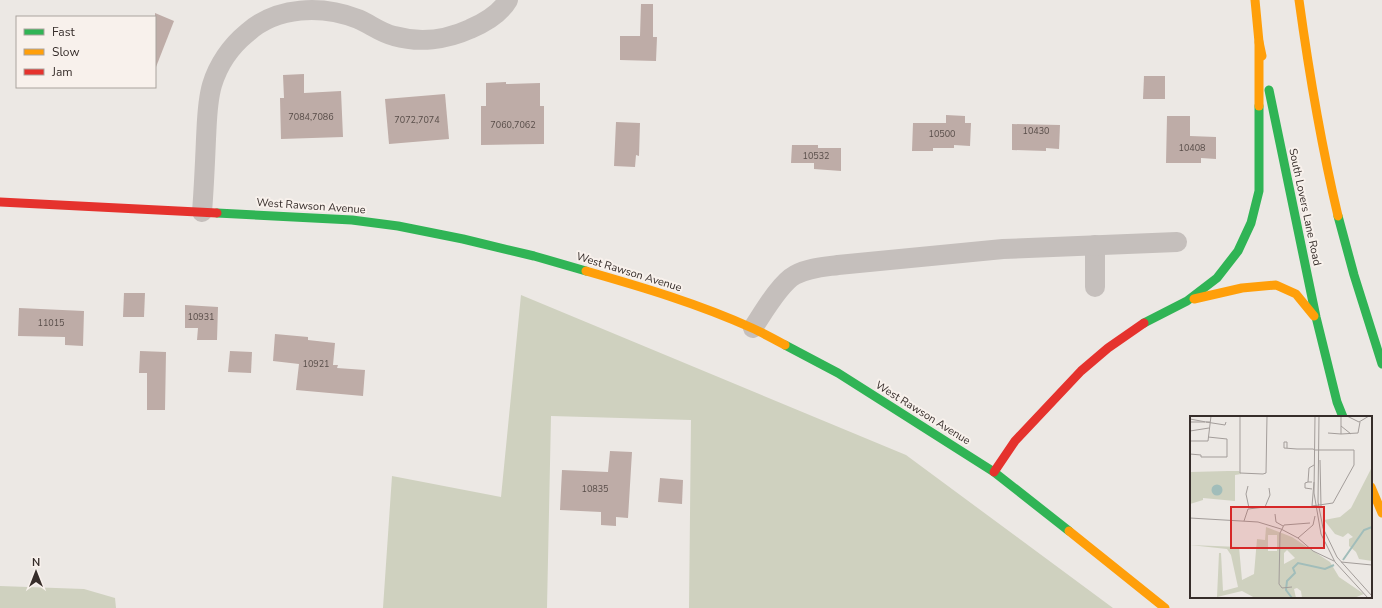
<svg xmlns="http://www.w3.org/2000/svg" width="1382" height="608" font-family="'Nunito Sans',sans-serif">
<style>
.green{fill:#cfd1bf}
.building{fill:#beaca7}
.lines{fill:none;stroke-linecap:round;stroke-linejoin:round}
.street{stroke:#c5bfbc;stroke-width:20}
.fast{stroke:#30b455;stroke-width:9}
.slow{stroke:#ff9f0a;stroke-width:9}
.jam{stroke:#e5322d;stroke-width:9}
.labels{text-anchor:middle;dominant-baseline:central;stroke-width:4;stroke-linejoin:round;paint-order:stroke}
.number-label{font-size:9px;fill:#584d49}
.street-label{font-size:11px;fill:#362d2a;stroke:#f8f1ec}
.inset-river{fill:none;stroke:#a1bdba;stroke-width:2}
.inset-road{fill:none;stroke:#a39d9a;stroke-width:1}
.view{fill:#d62828;fill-opacity:0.15;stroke:#d62828;stroke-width:2}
.inset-edge{fill:none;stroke:#362d2a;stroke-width:2}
</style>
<rect width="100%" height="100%" fill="#ece8e4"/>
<g class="green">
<polygon points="521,295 906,455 1113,608 689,608 691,420 551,416 547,608 383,608 392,476 501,497"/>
<polygon points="0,586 84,589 115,598 116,608 0,608"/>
</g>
<g class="building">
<polygon points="641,4 653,4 653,37 657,37 656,61 620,60 620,36 640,36"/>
<polygon points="155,13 174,21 156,67 155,67"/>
<polygon points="304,74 304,93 341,91 343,137 281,139 280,98 284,98 283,75"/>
<polygon points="1144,76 1165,76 1165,99 1143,99"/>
<polygon points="506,82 506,84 540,83 540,106 544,106 544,144 481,145 481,106 486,106 486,83"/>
<polygon points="445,94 449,139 389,144 385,99"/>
<polygon points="946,115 965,116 965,123 971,123 970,146 954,145 954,148 933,148 933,151 912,151 913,123 946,123"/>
<polygon points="1167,116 1190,116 1190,136 1216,137 1216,159 1201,158 1201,163 1166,163"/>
<polygon points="616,122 640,123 639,156 636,155 635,167 614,166"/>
<polygon points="1012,124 1060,125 1059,149 1046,148 1046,151 1012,150"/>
<polygon points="792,145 818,145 818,148 841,148 841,171 814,169 814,163 791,163"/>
<polygon points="124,293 145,293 144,317 123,317"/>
<polygon points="185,305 218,307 217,340 197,340 198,328 185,328"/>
<polygon points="19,308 84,311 83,346 65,345 65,337 18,336"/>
<polygon points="275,334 308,337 308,340 335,343 333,365 338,365 337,368 365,370 363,396 296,390 299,364 273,361"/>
<polygon points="140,351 166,352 165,410 147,410 147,373 139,373"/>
<polygon points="230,351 252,352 251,373 228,372"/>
<polygon points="610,451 632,452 628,518 616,517 616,526 601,525 601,512 560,510 562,470 608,472"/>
<polygon points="660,478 683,480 682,504 658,502"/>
</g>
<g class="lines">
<g class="street">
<path d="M 202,212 C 204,187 205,163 206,139 C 207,121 207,102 212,85 C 218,65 231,46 247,33 C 277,6 322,5 358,19 C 370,24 381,33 394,36 C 419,43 446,40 470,29 C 484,23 500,14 508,0"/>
<polyline points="1095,245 1095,287"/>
<path d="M 753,328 C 763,313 780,283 795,275 C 808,268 824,267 838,265 L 1003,249 L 1177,242"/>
</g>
<g class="fast">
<polyline points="1269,90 1316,317 1337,402 1343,417"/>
<polyline points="217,213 352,220 398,226 463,239 534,256 586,271"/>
<polyline points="1338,216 1354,275 1382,364"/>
<polyline points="1144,323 1187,301 1217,278 1238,251 1251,223 1259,191 1259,106"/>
<polyline points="785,345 838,373 994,472 1069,531"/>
</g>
<g class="slow">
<polyline points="1255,0 1259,42 1262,56"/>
<path d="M 1299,0 C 1309,73 1321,144 1338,216"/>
<polyline points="1259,42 1259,106"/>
<path d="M 586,271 C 642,287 699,304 752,328 C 763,333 774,339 785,345"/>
<polyline points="1194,299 1242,288 1276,285 1296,294 1314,316"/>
<polyline points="1371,487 1382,513"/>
<polyline points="1069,531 1165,608"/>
</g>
<g class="jam">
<polyline points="0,202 217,213"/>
<polyline points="994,472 1015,441 1081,371 1108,348 1144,323"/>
</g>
</g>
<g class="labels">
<g class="number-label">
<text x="311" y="117">7084,7086</text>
<text x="417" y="120">7072,7074</text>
<text x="513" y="125">7060,7062</text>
<text x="1036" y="131">10430</text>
<text x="942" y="134">10500</text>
<text x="1192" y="148">10408</text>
<text x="816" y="156">10532</text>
<text x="201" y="317">10931</text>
<text x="51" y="323">11015</text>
<text x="316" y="364">10921</text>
<text x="595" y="489">10835</text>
</g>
<g class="street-label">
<text transform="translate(311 206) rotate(4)">West Rawson Avenue</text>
<text transform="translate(1305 207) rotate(78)">South Lovers Lane Road</text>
<text transform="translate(629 272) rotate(17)">West Rawson Avenue</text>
<text transform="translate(923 413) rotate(32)">West Rawson Avenue</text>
</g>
</g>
<g transform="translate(1190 416)">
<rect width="182" height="182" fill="#ece8e4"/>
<path d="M 182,30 L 182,145 L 169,143 L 166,136 L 159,130 L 159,123 L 163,121 L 158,117 L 153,121 L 145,118 L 134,104 L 150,101 L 161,92 L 182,51 ZM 38,55 L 49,55 L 51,58 L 45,59 L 45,85 L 13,82 L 13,84 L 0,88 L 1,56 ZM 76,111 L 102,121 L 140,146 L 149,161 L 174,178 L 164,182 L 112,182 L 111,175 L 107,172 L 104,173 L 106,182 L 65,182 L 52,175 L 27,181 L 29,137 L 31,137 L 33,175 L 48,171 L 41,139 L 37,133 L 0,129 L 49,131 L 52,164 L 64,158 L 67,123 L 75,124 ZM 78,119 L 87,119 L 87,135 L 78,135 ZM 97,134 L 105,142 L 94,148 L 94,137 Z" fill="#cfd1bf" fill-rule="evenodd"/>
<path d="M21.5 74a5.5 5.5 0 1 1 11 0a5.5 5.5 0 1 1-11 0Z" fill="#a1bdba"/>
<path class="inset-river" d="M 153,144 L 174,114 L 182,111M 102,182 L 96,174 L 97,165 L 105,157 L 103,152 L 108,147 L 135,153 L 144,149"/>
<path class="inset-road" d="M 50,0 L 50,57 L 73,58 L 76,57 L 77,0M 125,0 L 124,77 L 131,118 L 145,146 L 178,182M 129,0 L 128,86 L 133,112 L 147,141 L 182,180M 151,0 L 151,18 L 168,17 L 170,6M 157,0 L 169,6 L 179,0M 0,3 L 16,6M 0,6 L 15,6M 20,6 L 16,6 L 35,9 L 36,6M 151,10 L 161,18M 0,15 L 19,12M 138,17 L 151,18M 0,25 L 18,25 L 21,0M 97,32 L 97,26 L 94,26 L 94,32 L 107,33 L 123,33 L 125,34 L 164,34 L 164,49 L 143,87 L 122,90 L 124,66M 0,38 L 11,39 L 11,41 L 37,41 L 37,23 L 18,21M 130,44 L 131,90M 118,66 L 115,67 L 115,72 L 122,73M 122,66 L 118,66 L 119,52 L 124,49M 58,70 L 56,78 L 59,92M 85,98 L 86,106 L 93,110M 125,100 L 123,109 L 108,122 L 123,135 L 144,145M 0,102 L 68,106 L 91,113 L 108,122M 54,105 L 58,93 L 75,91 L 80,79 L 79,72M 151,146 L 182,149M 102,171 L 92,172 L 89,168 L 90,117 L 94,109 L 120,107"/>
<path class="view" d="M 41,91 L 134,91 L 134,132 L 41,132 Z"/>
<rect width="182" height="182" class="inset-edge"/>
</g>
<rect x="16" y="16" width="140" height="72" fill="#f8f1ec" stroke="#aaa39e"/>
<rect x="24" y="29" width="20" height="6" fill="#30b455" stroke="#aaa39e"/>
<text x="52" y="36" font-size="12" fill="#362d2a">Fast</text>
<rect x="24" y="49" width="20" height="6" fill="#ff9f0a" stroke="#aaa39e"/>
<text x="52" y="56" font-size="12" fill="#362d2a">Slow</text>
<rect x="24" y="69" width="20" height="6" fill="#e5322d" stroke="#aaa39e"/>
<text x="52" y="76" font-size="12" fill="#362d2a">Jam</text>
<g transform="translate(36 572)" stroke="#f8f1ec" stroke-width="3" paint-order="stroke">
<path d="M0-3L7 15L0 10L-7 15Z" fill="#362d2a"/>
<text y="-6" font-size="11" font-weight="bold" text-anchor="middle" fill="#362d2a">N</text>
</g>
</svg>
